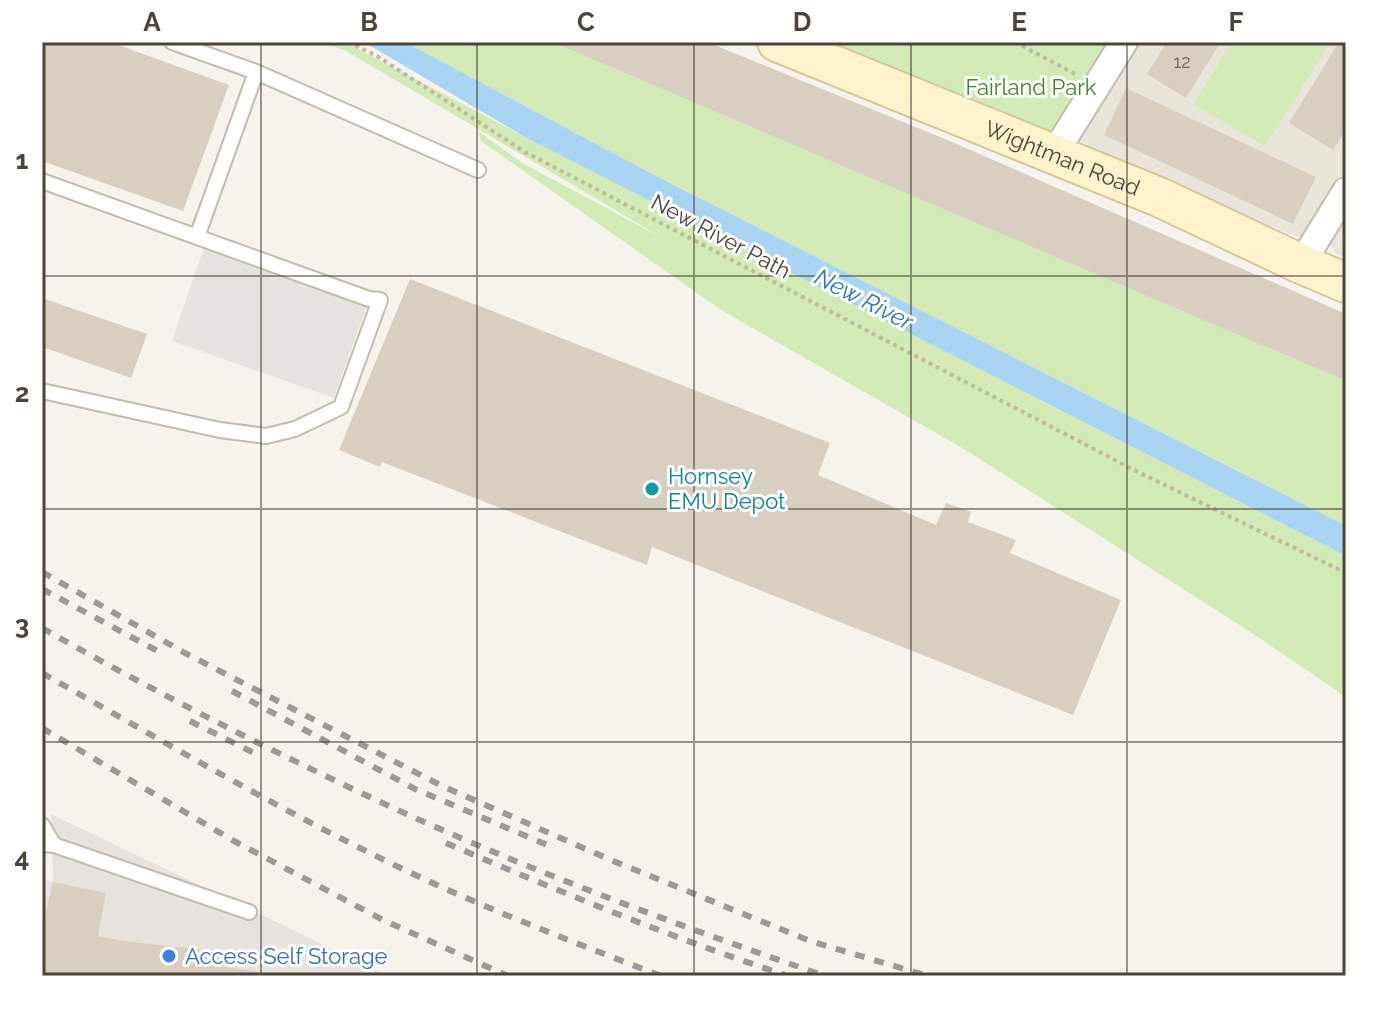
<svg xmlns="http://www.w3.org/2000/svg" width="1388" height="1018" font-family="Raleway,sans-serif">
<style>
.residential{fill:#eae5da}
.industrial{fill:#e6e2dd}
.green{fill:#d2eab5}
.parking{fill:#e5e3e0}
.water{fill:#a9d4f2}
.building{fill:#d8cfc1}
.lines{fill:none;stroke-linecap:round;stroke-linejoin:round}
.service-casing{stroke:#c2bbae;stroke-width:18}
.minor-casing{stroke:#c2bbae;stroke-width:30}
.secondary-casing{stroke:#d6c79b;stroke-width:42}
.path{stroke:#c4b79f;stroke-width:4;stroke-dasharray:4 4;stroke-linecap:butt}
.service{stroke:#fff;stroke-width:14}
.minor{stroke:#fff;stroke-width:26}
.secondary{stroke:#fff3cd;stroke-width:38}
.rail{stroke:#9a9a9a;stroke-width:6;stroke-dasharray:10 10;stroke-linecap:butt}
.grid{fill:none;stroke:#4b4439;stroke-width:2;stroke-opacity:0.55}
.culture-dot{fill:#0f9aa8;stroke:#fff;stroke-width:3}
.shop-dot{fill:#3f7fe0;stroke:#fff;stroke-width:3}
.labels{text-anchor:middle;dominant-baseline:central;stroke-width:6;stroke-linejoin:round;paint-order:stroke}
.number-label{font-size:18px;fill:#6e675b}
.park-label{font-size:22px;fill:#4a7f2a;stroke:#fff}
.street-label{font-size:22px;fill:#4b4439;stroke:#fff}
.culture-label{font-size:22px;fill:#0d838f;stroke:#fff;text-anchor:start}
.shop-label{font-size:22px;fill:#366cbe;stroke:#fff;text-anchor:start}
.water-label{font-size:24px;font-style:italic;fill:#2e7ab2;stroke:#fff}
.neatline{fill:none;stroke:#4b4439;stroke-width:3}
.grid-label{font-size:26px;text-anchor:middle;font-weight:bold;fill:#4b4439}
</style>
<rect width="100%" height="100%" fill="#f6f3ec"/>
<polygon class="residential" points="838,42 1346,42 1346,258 1335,253 1334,248 1290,234 1089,149 1089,145"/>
<polygon class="industrial" points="51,814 389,976 42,976 42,880 53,881"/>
<g class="green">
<polygon points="323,42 345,42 525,137 1346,556 1346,697 1252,633 964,449 721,310 481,141 478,131 522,163 666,240 346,51"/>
<polygon points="405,42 552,42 1346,381 1346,526 660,178"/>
<polygon points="842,42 1115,42 1052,148 838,49"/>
<polygon points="1232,42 1331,42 1265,146 1193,104"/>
</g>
<polygon class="parking" points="206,242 369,299 334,398 172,341"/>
<polygon class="water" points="364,42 405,42 660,178 1346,526 1346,556 525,137"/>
<g class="building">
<polygon points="42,42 110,42 229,85 183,211 42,161"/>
<polygon points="552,42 707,42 945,139 1346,314 1346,381"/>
<polygon points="1167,42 1221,42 1186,98 1147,74"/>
<polygon points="1339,42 1346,42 1346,129 1333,150 1289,123"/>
<polygon points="1126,88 1316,177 1293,224 1104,135"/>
<polygon points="410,279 830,443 818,475 936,525 946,503 971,512 968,522 1016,540 1010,553 1121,600 1073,715 652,547 647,565 382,462 380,467 339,450"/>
<polygon points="42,298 147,334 131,378 42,347"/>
<polygon points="53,882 106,893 98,936 123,941 221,952 220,966 285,976 42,976 42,927"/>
</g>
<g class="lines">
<g class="service-casing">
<g id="service">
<polyline points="172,42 256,72 197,237"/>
<polyline points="256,72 478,170"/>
<polyline points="42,181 369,299 380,300 341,407 295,429 266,436 220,430 42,391"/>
<polyline points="42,825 54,845"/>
<polyline points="42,844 54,845 249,912"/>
</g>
</g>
<g class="minor-casing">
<g id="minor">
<polyline points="1054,154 1124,42"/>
<polyline points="1301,264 1346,191"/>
</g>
</g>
<g class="secondary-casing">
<g id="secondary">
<path id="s1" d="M 777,42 L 1159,197 L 1301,264 L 1346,283"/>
</g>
</g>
<g class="path">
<polyline points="348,42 377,56 525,152 1134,470 1346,573"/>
<polyline points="1015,42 1077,75"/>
</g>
<use href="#service" class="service"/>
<use href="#minor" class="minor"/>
<use href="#secondary" class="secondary"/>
<g class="rail">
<polyline points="42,572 185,653 442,786 611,860 810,941 928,976"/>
<polyline points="42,589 165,655"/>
<path d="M 42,628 C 155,692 271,751 389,806 C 530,871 677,925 825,976"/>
<path d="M 42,673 C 172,746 301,823 437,885 C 510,918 586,947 661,976"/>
<polyline points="232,691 415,789 552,847"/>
<polyline points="190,721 258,755"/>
<polyline points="42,728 234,841 383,920 508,976"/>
<path d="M 446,843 C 558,891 670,937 785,975"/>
</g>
</g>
<path class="grid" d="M 261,42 L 261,976M 477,42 L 477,976M 694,42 L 694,976M 911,42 L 911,976M 1127,42 L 1127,976M 42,276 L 1346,276M 42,509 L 1346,509M 42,742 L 1346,742"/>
<circle class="culture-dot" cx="652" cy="489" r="8"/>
<circle class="shop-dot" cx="169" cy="956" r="8"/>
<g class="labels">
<g class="number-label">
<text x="1182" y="61">12</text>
</g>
<g class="park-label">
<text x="1031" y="87">Fairland Park</text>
</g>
<g class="street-label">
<text stroke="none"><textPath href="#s1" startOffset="308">Wightman Road</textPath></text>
<text transform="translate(721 236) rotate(28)">New River Path</text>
</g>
<g class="culture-label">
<text x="668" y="476">Hornsey<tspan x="668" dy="25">EMU Depot</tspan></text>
</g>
<g class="shop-label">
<text x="185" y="956">Access Self Storage</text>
</g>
<g class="water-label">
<text transform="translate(864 299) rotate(27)">New River</text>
</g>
</g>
<rect width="1388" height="1018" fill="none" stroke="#ffffff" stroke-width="88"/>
<rect x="44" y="44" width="1300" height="930" class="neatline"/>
<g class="grid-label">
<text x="152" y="31">A</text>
<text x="369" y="31">B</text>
<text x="586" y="31">C</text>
<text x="802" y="31">D</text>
<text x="1019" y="31">E</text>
<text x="1236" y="31">F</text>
<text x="22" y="169">1</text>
<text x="22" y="402">2</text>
<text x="22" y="634">3</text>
<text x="22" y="867">4</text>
</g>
</svg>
